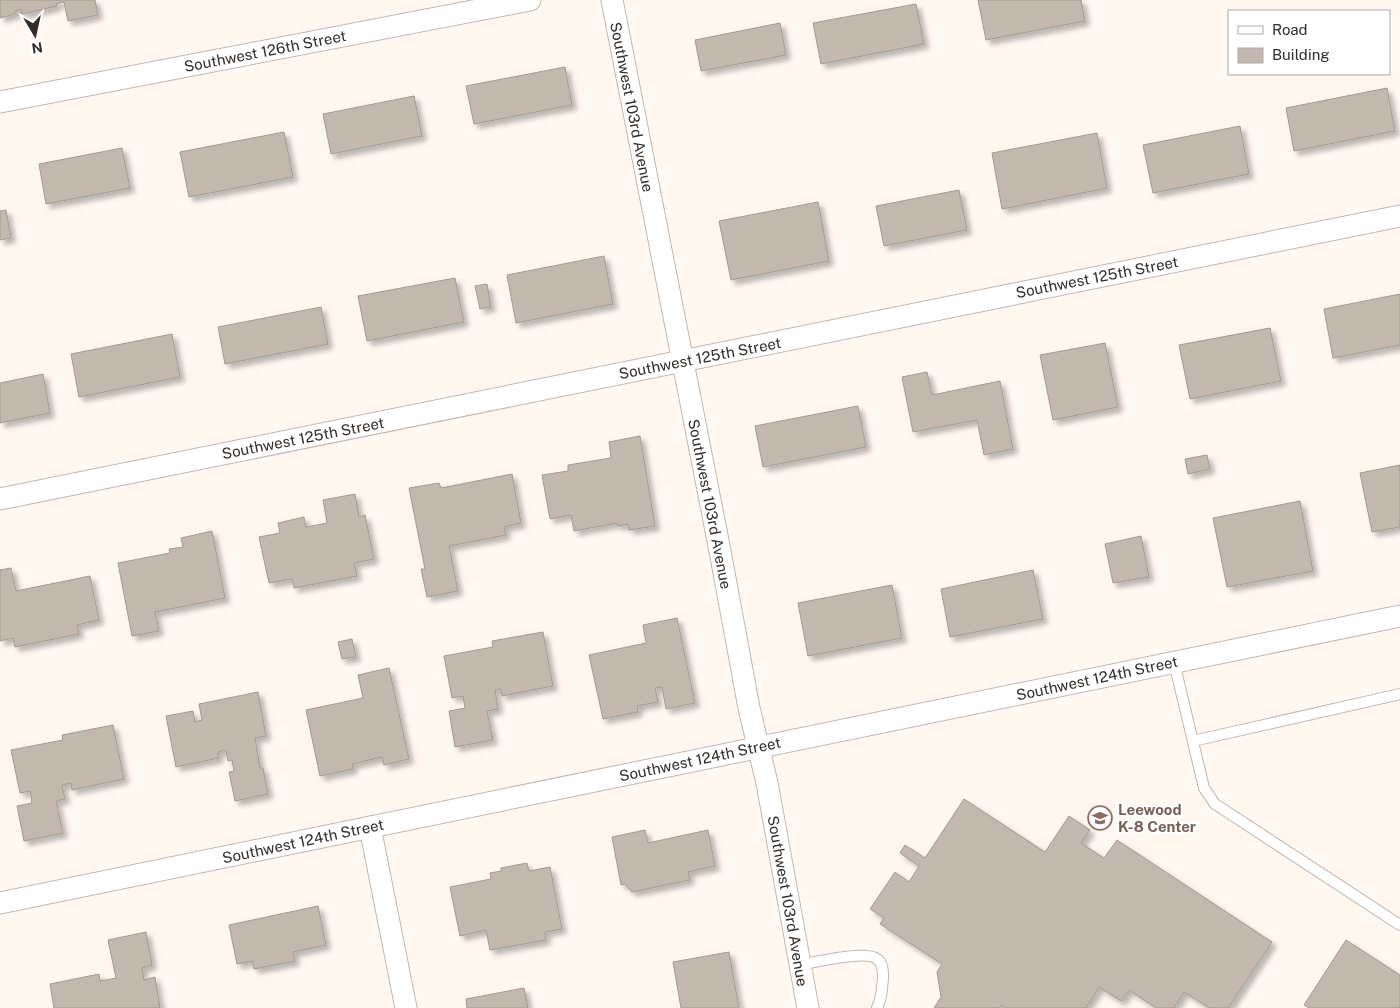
<svg xmlns="http://www.w3.org/2000/svg" width="1400" height="1008" font-family="'Public Sans',sans-serif">
<style>
.building{fill:#c3b8ad;stroke:#a4998e;filter:url(#shadow)}
.lines{fill:none;stroke-linecap:round;stroke-linejoin:round}
.service-casing{stroke:#c4b7ad;stroke-width:12}
.minor-casing{stroke:#c4b7ad;stroke-width:23}
.service{stroke:#fff;stroke-width:10}
.minor{stroke:#fff;stroke-width:21}
.labels{text-anchor:middle;dominant-baseline:central;stroke-width:4;stroke-linejoin:round;paint-order:stroke}
.street-label{font-size:15px;fill:#312c28;stroke:#fff}
.education-label{font-size:15px;font-weight:bold;fill:#785e54;stroke:#fff;text-anchor:start}
</style>
<defs>
<filter id="shadow"><feDropShadow dx="4.5" dy="4.5" stdDeviation="2.5" flood-color="#0004"/></filter>
</defs>
<rect width="100%" height="100%" fill="#fff7f0"/>
<g class="building">
<polygon points="0,0 95,0 98,15 68,21 64,2 56,4 57,6 22,14 21,9 15,11 15,14 0,18"/>
<polygon points="978,0 1081,0 1085,21 986,40"/>
<polygon points="916,4 924,44 821,64 813,23"/>
<polygon points="780,23 786,55 701,71 695,40"/>
<polygon points="565,67 572,105 474,124 466,86"/>
<polygon points="1387,88 1395,131 1294,151 1286,108"/>
<polygon points="414,96 422,136 331,154 323,114"/>
<polygon points="1240,126 1249,174 1153,193 1143,145"/>
<polygon points="284,132 293,177 189,197 180,152"/>
<polygon points="1097,133 1107,188 1002,209 992,153"/>
<polygon points="122,148 130,188 46,204 39,164"/>
<polygon points="959,190 967,230 884,246 876,206"/>
<polygon points="818,202 829,261 731,280 719,221"/>
<polygon points="6,210 11,238 0,240 0,211"/>
<polygon points="604,256 613,304 516,323 507,275"/>
<polygon points="455,278 464,322 367,341 358,296"/>
<polygon points="487,284 491,307 480,309 475,286"/>
<polygon points="1400,294 1400,345 1333,358 1324,309"/>
<polygon points="321,307 328,344 225,364 218,327"/>
<polygon points="1270,328 1281,381 1190,399 1179,345"/>
<polygon points="172,334 180,377 79,397 71,354"/>
<polygon points="1105,343 1118,407 1053,420 1040,355"/>
<polygon points="927,372 932,395 1000,381 1013,449 984,455 977,420 913,432 902,377"/>
<polygon points="43,374 50,413 0,423 0,383"/>
<polygon points="858,406 866,447 763,467 755,426"/>
<polygon points="640,436 655,526 629,530 628,524 618,526 617,523 574,531 571,515 550,519 542,475 568,471 568,465 611,458 609,442"/>
<polygon points="1207,455 1210,469 1188,474 1185,459"/>
<polygon points="1400,465 1400,527 1372,532 1360,473"/>
<polygon points="512,474 521,523 504,527 506,535 449,546 458,591 427,597 421,569 425,569 409,488 439,483 441,488"/>
<polygon points="355,494 359,517 365,515 374,559 354,563 357,576 294,588 292,579 269,583 259,537 280,533 278,523 304,517 306,527 327,523 323,500"/>
<polygon points="1300,501 1313,571 1227,587 1213,518"/>
<polygon points="212,531 225,598 155,612 159,631 132,636 118,563 170,553 169,549 183,547 181,538"/>
<polygon points="1141,536 1149,577 1113,583 1105,544"/>
<polygon points="11,568 16,591 90,576 99,620 77,625 79,634 15,647 13,638 0,641 0,570"/>
<polygon points="1033,570 1043,619 950,637 941,589"/>
<polygon points="892,585 902,638 808,656 798,603"/>
<polygon points="677,618 695,703 666,709 662,687 655,688 658,702 637,706 638,712 603,719 589,655 646,643 643,625"/>
<polygon points="543,632 553,686 502,696 501,689 495,690 498,709 487,711 493,740 455,747 449,711 465,708 463,696 452,698 444,656 493,647 492,641"/>
<polygon points="352,639 356,657 342,659 338,642"/>
<polygon points="389,668 409,759 384,765 382,757 352,764 353,769 320,776 306,710 363,698 358,675"/>
<polygon points="258,692 266,736 255,738 260,768 263,768 268,794 235,801 229,772 234,771 232,760 228,761 226,750 218,752 219,758 176,767 166,716 193,711 195,722 202,720 199,704"/>
<polygon points="113,725 124,779 72,790 71,783 62,785 65,799 56,801 63,833 24,841 17,806 32,803 30,791 20,793 11,750 63,740 62,735"/>
<polygon points="964,799 1045,852 1069,816 1090,830 1081,843 1104,858 1117,840 1272,942 1228,1008 1209,1008 1184,992 1174,1008 1156,1008 1129,990 1121,1001 1099,987 1086,1008 1005,1008 1001,1005 999,1008 934,1008 941,997 937,972 942,964 880,924 884,918 870,909 895,872 909,882 919,866 900,853 905,845 925,858"/>
<polygon points="645,830 648,843 708,830 715,866 688,872 690,880 632,892 625,884 621,885 612,837"/>
<polygon points="527,863 529,871 550,867 562,929 545,932 546,940 490,950 486,930 460,936 450,887 491,879 490,873 501,871 501,868"/>
<polygon points="318,906 326,945 293,952 295,961 254,969 252,961 237,964 229,925"/>
<polygon points="146,932 152,965 142,968 144,980 155,977 160,1008 54,1008 50,984 99,974 100,981 116,978 108,940"/>
<polygon points="1346,940 1400,975 1400,1008 1309,1008 1304,1005"/>
<polygon points="729,952 739,1008 681,1008 673,962"/>
<polygon points="524,988 528,1008 467,1008 466,999"/>
</g>
<g class="lines">
<g class="service-casing">
<g id="service">
<polyline points="1174,662 1204,788 1215,804 1400,925"/>
<polyline points="1193,741 1400,694"/>
<path d="M 800,965 C 815,962 866,950 877,959 C 883,963 883,971 883,977 C 882,989 882,998 877,1008"/>
</g>
</g>
<g class="minor-casing">
<g id="minor">
<polyline points="612,0 720,551 749,708 767,783 808,1008"/>
<polyline points="0,102 530,0"/>
<polyline points="0,499 1400,216"/>
<polyline points="370,827 406,1008"/>
<polyline points="0,903 1400,616"/>
</g>
</g>
<use href="#service" class="service"/>
<use href="#minor" class="minor"/>
</g>
<defs>
<g id="school-ring" transform="scale(1.25)"><circle r="9.5" fill="#fff" stroke="#8d6e63" stroke-width="1.5"/><path d="M0-5L7-2L0 1L-7-2ZM-4 1L0 2.5L4 1V4Q0 6-4 4Z" fill="#8d6e63"/></g>
</defs>
<g fill-rule="evenodd">
<use href="#school-ring" x="1100" y="818"/>
</g>
<g class="labels">
<g class="street-label">
<text transform="translate(265 51) rotate(-11)">Southwest 126th Street</text>
<text transform="translate(632 107) rotate(79)">Southwest 103rd Avenue</text>
<text transform="translate(1097 277) rotate(-11)">Southwest 125th Street</text>
<text transform="translate(700 358) rotate(-11)">Southwest 125th Street</text>
<text transform="translate(303 438) rotate(-11)">Southwest 125th Street</text>
<text transform="translate(710 504) rotate(79)">Southwest 103rd Avenue</text>
<text transform="translate(1097 678) rotate(-12)">Southwest 124th Street</text>
<text transform="translate(700 759) rotate(-12)">Southwest 124th Street</text>
<text transform="translate(303 841) rotate(-12)">Southwest 124th Street</text>
<text transform="translate(788 901) rotate(80)">Southwest 103rd Avenue</text>
</g>
<g class="education-label">
<text x="1118" y="809">Leewood<tspan x="1118" dy="17">K-8 Center</tspan></text>
</g>
</g>
<rect x="1228" y="10" width="162" height="65" fill="#ffffff" stroke="#adaba9"/>
<rect x="1238" y="26" width="25" height="8" fill="#ffffff" stroke="#adaba9"/>
<text x="1272" y="35" font-size="15" fill="#312c28">Road</text>
<rect x="1238" y="48" width="25" height="15" fill="#c3b8ad" stroke="#adaba9"/>
<text x="1272" y="60" font-size="15" fill="#312c28">Building</text>
<g transform="translate(35 35) rotate(171)" stroke="#ffffff" stroke-width="4" paint-order="stroke">
<path d="M0-4L9 19L0 12L-9 19Z" fill="#312c28"/>
<text y="-8" font-size="14" font-weight="bold" text-anchor="middle" fill="#312c28">N</text>
</g>
</svg>
